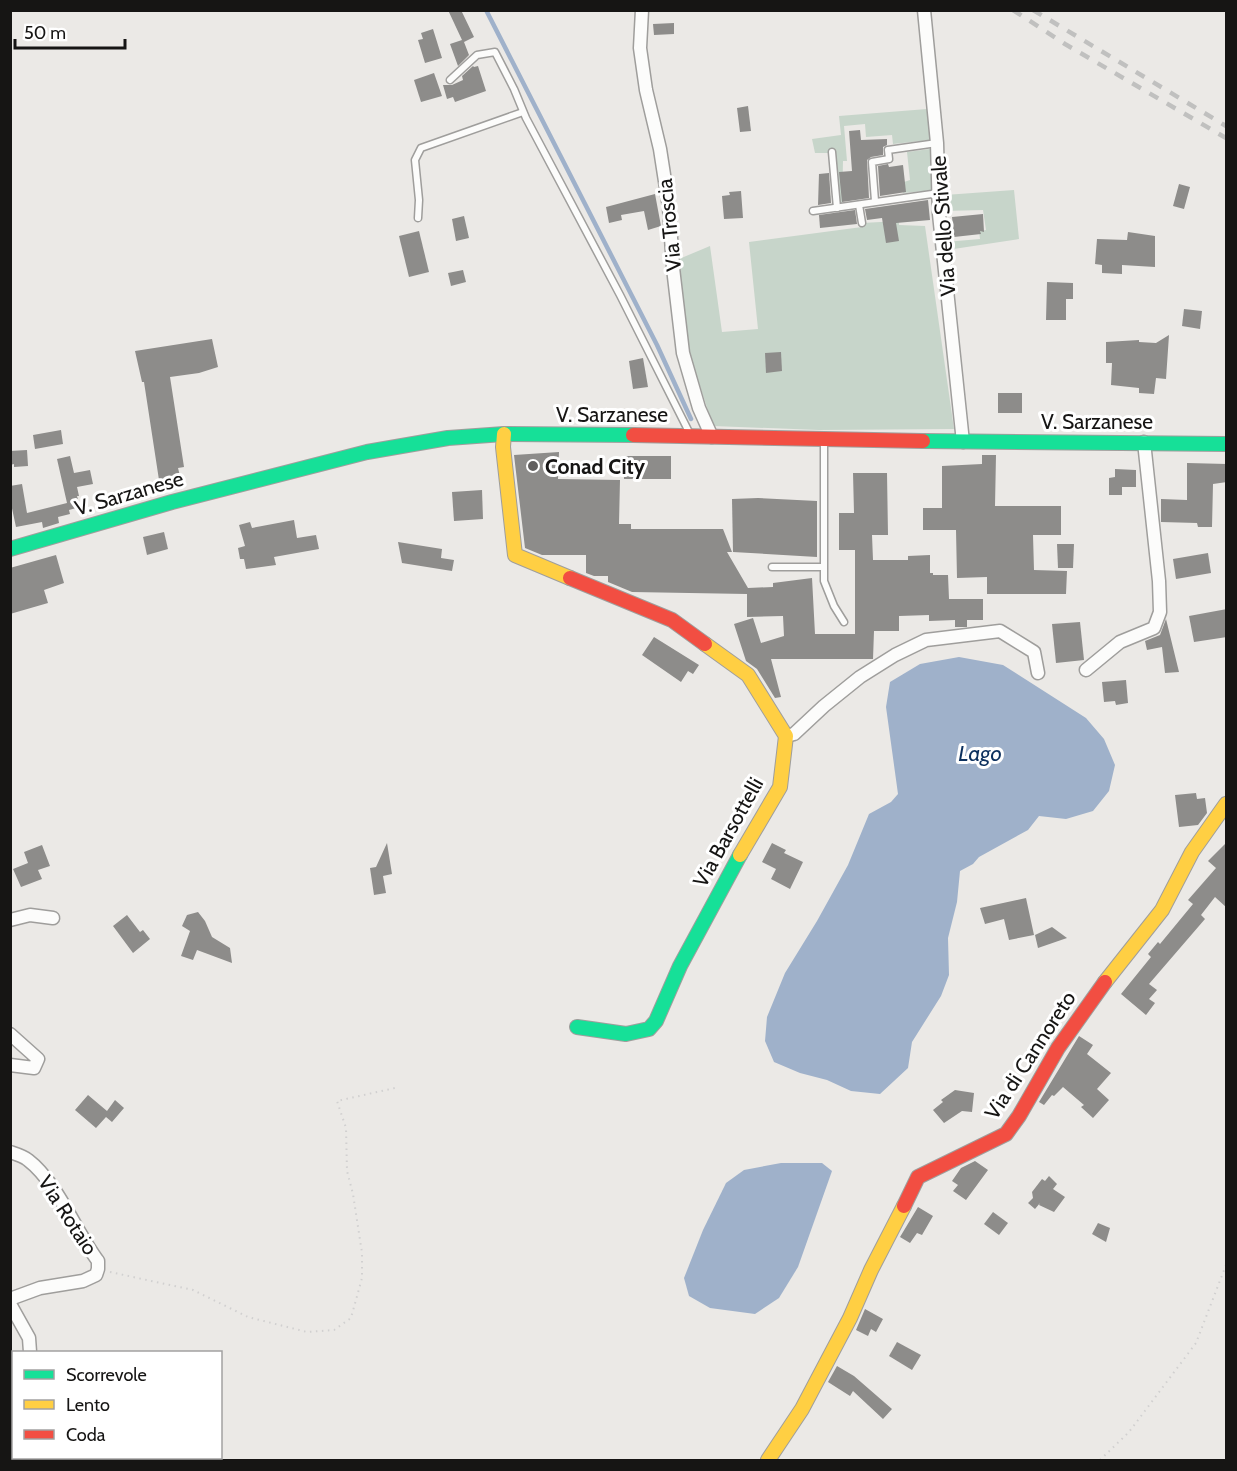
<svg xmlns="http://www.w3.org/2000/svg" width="1237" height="1471" font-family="Cabin,sans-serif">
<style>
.green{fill:#c7d5ca}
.water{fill:#9fb1ca}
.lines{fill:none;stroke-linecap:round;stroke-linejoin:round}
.stream{stroke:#9fb1ca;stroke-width:4.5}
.building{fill:#8d8c8a}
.lane-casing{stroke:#9f9e9c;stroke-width:9}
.street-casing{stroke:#9f9e9c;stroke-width:15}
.fast-casing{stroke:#9f9e9c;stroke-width:16}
.slow-casing{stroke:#9f9e9c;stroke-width:16}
.jam-casing{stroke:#9f9e9c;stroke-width:16}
.path{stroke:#d1d0d0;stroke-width:2;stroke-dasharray:1.5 4.5;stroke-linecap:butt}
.lane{stroke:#fcfcfb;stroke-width:6}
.street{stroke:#fcfcfb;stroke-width:12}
.fast{stroke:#16e098;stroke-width:14}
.slow{stroke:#ffcf43;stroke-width:14}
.jam{stroke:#f24e42;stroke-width:14}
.rail{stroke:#c0c0bf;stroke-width:4.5;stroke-dasharray:10 10;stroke-linecap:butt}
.poi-dot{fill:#615f5e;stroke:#fff;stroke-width:2}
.labels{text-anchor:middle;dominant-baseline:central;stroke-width:6;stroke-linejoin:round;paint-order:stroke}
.street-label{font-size:21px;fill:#161514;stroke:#fff}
.poi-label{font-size:21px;font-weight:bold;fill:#161514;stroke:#fff;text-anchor:start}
.water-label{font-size:22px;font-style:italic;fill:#0c305e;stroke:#fff}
</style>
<rect width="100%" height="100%" fill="#ebe9e6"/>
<g class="green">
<polygon points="927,109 930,140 893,144 892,135 866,137 865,124 844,126 847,161 843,161 842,207 835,208 829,153 815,153 812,139 841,135 839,116"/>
<polygon points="930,149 935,190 903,193 901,183 910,180 907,152"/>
<polygon points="1014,190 1019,239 947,250 945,242 980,239 979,231 986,230 983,210 944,211 945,195"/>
<polygon points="899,221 899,225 925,226 954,429 819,430 713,426 689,352 679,259 710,246 722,332 758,329 749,242 862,227 862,223"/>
</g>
<g class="water">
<polygon points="959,657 1003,665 1086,718 1104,739 1115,765 1109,791 1093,811 1066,819 1039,816 1028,830 979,857 973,864 960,871 957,902 948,938 949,975 941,996 912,1042 908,1068 880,1094 851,1091 827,1080 800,1073 774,1062 765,1041 767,1017 785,973 817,921 848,865 869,814 891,802 898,794 886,707 890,682 920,664"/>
<polygon points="781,1163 822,1163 832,1171 798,1267 779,1298 755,1314 710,1308 689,1296 684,1278 703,1230 726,1183 744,1170"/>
</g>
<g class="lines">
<polyline class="stream" points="486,10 657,345 691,419"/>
</g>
<g class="building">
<polygon points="448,10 461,10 474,37 464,42 469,55 458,66 450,44 462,40"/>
<polygon points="674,23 674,34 654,35 653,24"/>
<polygon points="433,29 442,58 425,63 418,40 423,39 421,33"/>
<polygon points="473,66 474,67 478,66 486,91 455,102 453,97 447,99 443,85 452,85 463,80 462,76"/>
<polygon points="434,73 442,96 421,102 414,80"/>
<polygon points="748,106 751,131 740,132 737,108"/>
<polygon points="860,130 861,140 887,139 887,145 883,147 883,155 871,157 867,160 869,198 842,202 839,172 852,171 849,131"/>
<polygon points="888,164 889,167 903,165 906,192 880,196 878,166"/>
<polygon points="829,173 831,203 818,205 819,174"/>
<polygon points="1179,184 1190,187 1184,209 1173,206"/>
<polygon points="741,191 743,218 724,219 722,196 730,195 729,192"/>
<polygon points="655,194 661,226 648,230 644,211 621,215 622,220 609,223 606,207"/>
<polygon points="928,200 930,220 896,223 899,241 886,243 882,218 867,220 865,209"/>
<polygon points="855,210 857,224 820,228 819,215"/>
<polygon points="983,214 984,232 980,231 981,234 954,237 952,217"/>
<polygon points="464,216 469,238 456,241 452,219"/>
<polygon points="419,231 429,272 409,277 399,236"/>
<polygon points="1128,232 1155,236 1155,267 1122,265 1122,274 1102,273 1102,265 1095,264 1097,239 1127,240"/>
<polygon points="463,270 466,282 451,286 448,273"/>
<polygon points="1047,282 1073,283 1073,299 1066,299 1066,320 1046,320"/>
<polygon points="1184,309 1202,311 1200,329 1182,326"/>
<polygon points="1169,335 1166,379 1156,378 1154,394 1139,393 1139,388 1111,385 1112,363 1106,363 1106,342 1139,340 1139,342 1156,343"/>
<polygon points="212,339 218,367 199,373 170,377 184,467 178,468 180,476 159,480 144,382 142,382 135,351"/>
<polygon points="781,352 782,371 766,373 765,353"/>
<polygon points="643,358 648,387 633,389 629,361"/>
<rect x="998" y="393" width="24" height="20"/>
<polygon points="61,430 63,444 35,449 33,435"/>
<polygon points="27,450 28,466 14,467 14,464 10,465 10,451"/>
<polygon points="559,452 558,479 620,480 619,524 631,524 631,529 723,529 732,552 727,552 748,588 773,587 773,583 812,578 815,634 855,634 855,550 839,550 839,513 854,513 853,473 887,473 888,535 872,535 873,560 908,560 908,556 930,555 930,573 933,573 933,575 948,575 949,599 983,599 983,620 967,620 967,627 955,627 955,620 929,621 929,615 899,616 899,631 874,631 873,659 771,659 781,697 775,698 757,669 746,661 734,624 753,618 761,643 784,636 783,616 747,617 747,594 632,592 608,582 608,576 594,576 586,573 586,555 542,555 525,548 514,455"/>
<polygon points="982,455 996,455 995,506 1061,506 1061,535 1033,535 1034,570 1067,571 1066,594 987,594 987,577 957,578 956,530 923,530 923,508 942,508 942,466 982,464"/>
<polygon points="70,456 74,473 90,470 93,484 77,487 79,496 77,496 80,507 69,510 70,514 58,517 59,523 43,528 42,522 16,527 10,499 10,486 22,484 27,513 67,503 57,459"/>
<rect x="624" y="456" width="47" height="23"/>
<polygon points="1187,463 1227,464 1227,482 1213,484 1212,527 1198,527 1197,523 1161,522 1161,499 1187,500"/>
<polygon points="1115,469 1136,470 1136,487 1122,487 1122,495 1109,495 1109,478 1115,477"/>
<polygon points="482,490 483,519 454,521 452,492"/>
<polygon points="758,498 817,501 817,557 733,552 732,499"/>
<polygon points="294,520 297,538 316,535 319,549 274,557 276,565 246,569 244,559 240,559 238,548 245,546 239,525 250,522 252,528"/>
<polygon points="164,532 168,549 147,555 143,537"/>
<polygon points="398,542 442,549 441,558 454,560 452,571 402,563"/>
<polygon points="1057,544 1074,544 1073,568 1058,568"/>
<polygon points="1208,553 1211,573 1176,579 1173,559"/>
<polygon points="56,555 64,583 44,590 48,603 10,614 10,568"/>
<polygon points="1227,609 1227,637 1194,642 1189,616"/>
<polygon points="1166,619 1179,672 1165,673 1162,647 1147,650 1145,641 1160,635"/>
<polygon points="1080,622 1084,660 1056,663 1052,624"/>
<polygon points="654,637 699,665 693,674 688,671 681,682 642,655"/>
<polygon points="1126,680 1128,703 1116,705 1115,701 1104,702 1102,682"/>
<polygon points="1196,793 1197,799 1205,798 1207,813 1198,825 1179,827 1175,795"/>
<polygon points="1227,842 1227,908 1215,897 1201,915 1205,919 1149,984 1157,990 1149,999 1155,1003 1146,1015 1121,994 1151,957 1148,954 1158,942 1160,944 1193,904 1188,900 1216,868 1208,861"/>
<polygon points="387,843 392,874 383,876 386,893 374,895 370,868 376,867"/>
<polygon points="772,843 786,850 784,853 803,862 790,889 771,879 776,869 762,862"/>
<polygon points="42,845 50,866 38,870 42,879 21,887 13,869 28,863 24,852"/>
<polygon points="1026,898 1034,935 1009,940 1004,919 985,924 980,908"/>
<polygon points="198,912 205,921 212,937 230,948 232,963 197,950 193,960 181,956 190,931 182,926 187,915"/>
<polygon points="127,915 140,932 143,930 150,939 133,953 113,926"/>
<polygon points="1052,927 1067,938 1038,948 1035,935"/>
<polygon points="1079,1036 1093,1045 1087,1054 1111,1073 1097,1089 1109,1100 1093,1118 1081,1107 1084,1105 1063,1087 1054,1096 1052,1095 1044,1105 1039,1102"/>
<polygon points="955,1090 974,1093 972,1112 962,1111 944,1123 933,1110 943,1102 941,1100"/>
<polygon points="88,1095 107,1111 115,1100 124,1108 112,1122 106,1117 96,1128 75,1110"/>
<polygon points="975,1161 988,1170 966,1200 953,1191 958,1185 952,1181 961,1168"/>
<polygon points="1049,1176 1057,1184 1053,1189 1065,1197 1054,1212 1039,1205 1040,1203 1035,1209 1028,1203 1033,1198 1032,1192 1042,1179 1045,1181"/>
<polygon points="918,1207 933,1216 922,1235 917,1233 910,1243 900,1237"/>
<polygon points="993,1212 1008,1223 999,1235 984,1224"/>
<polygon points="1098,1223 1110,1228 1106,1242 1092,1234"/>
<polygon points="865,1309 883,1319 876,1332 871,1329 868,1336 856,1330"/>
<polygon points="897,1342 921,1355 912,1370 889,1356"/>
<polygon points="837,1366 854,1376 892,1409 883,1419 853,1391 850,1396 828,1382"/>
</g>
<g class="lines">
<g class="lane-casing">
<g id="lane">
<polyline points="450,80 477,55 495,52 514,89 526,118 620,295 689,432"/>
<polyline points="832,152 837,208"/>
<polyline points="875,201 872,162 889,159 888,150 937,143"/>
<polyline points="859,205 862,223"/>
<polyline points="813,211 939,193"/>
<polyline points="418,218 419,200 415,160 421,148 523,112"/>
<polyline points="824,442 824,581 834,606 844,622"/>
<polyline points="772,567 823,567"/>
</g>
</g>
<g class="street-casing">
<g id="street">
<polyline points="642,10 640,48 646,90 660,149 669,207 673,268 683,353 699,408 712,437"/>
<polyline points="924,10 937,143 939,214 963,442"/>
<polyline points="1086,670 1120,642 1154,628 1160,612 1159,581 1144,442"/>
<polyline points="786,736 794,734 824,706 860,677 895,655 926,640 1000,631 1034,652 1038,673"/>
<polyline points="10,920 30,915 53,918"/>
<polyline points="10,1034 38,1059 34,1068 10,1065"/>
<path d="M 10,1152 C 16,1154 23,1156 28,1160 C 57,1182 76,1232 98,1261 L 98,1269 L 96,1275 L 83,1281 L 40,1288 L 10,1299"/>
<polyline points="10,1304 29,1338 30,1352"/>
<polyline points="12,1460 14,1455"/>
</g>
</g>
<g class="fast-casing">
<g id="fast">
<polyline points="923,441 1226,444"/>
<polyline points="10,549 172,502 367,452 448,438 504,434 633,435"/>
<polyline points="577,1027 626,1034 649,1029 656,1021 680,966 740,855"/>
</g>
</g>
<g class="slow-casing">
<g id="slow">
<polyline points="504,434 503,447 515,555 570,578"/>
<polyline points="705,644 748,675 786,736 780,787 740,855"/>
<polyline points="1105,982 1162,910 1192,852 1226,804"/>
<polyline points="768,1460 802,1409 850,1318 871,1270 904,1206"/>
</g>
</g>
<g class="jam-casing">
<g id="jam">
<polyline points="633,435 923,441"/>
<polyline points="570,578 672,620 705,644"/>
<polyline points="904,1206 918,1177 1006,1134 1019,1116 1058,1048 1105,982"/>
</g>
</g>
<g class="path">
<polyline points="110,1272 193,1290 248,1317 307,1332 334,1330 351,1318 362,1278 362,1253 353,1194 347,1171 346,1128 337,1101 395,1088"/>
<polyline points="74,1458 77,1460"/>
<polyline points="1100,1460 1129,1432 1196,1343 1226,1265"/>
</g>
<use href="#lane" class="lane"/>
<use href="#street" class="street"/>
<use href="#fast" class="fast"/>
<use href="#slow" class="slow"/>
<use href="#jam" class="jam"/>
<g class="rail">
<polyline points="1013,10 1065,44 1226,138"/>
<polyline points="1033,10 1226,126"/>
</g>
</g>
<circle class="poi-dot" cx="533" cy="466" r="6"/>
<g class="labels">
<g class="street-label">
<text transform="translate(669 225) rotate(-96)">Via Troscia</text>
<text transform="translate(943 226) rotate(-94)">Via dello Stivale</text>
<text x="612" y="414">V. Sarzanese</text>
<text x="1097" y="421">V. Sarzanese</text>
<text transform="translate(129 493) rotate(-16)">V. Sarzanese</text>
<text transform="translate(728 832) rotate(-61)">Via Barsottelli</text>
<text transform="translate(1030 1055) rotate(-57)">Via di Cannoreto</text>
<text transform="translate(68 1215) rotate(57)">Via Rotaio</text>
</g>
<g class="poi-label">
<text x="545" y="466">Conad City</text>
</g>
<g class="water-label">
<text x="980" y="753">Lago</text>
</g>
</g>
<rect width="1237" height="1471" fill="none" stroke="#161514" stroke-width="24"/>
<rect x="12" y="1351" width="210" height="108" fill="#ffffff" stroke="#a2a1a1" stroke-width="1.5"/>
<rect x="24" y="1370" width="30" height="9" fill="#16e098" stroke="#a2a1a1" stroke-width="1.5"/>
<text x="66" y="1381" font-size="18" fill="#161514">Scorrevole</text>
<rect x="24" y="1400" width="30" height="9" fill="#ffcf43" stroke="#a2a1a1" stroke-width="1.5"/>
<text x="66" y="1411" font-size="18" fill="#161514">Lento</text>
<rect x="24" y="1430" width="30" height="9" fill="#f24e42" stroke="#a2a1a1" stroke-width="1.5"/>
<text x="66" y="1441" font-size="18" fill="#161514">Coda</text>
<path d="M15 39v9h110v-9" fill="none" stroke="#161514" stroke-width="3"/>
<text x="24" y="39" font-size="18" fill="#161514" stroke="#ffffff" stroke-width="4.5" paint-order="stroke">50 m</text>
</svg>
